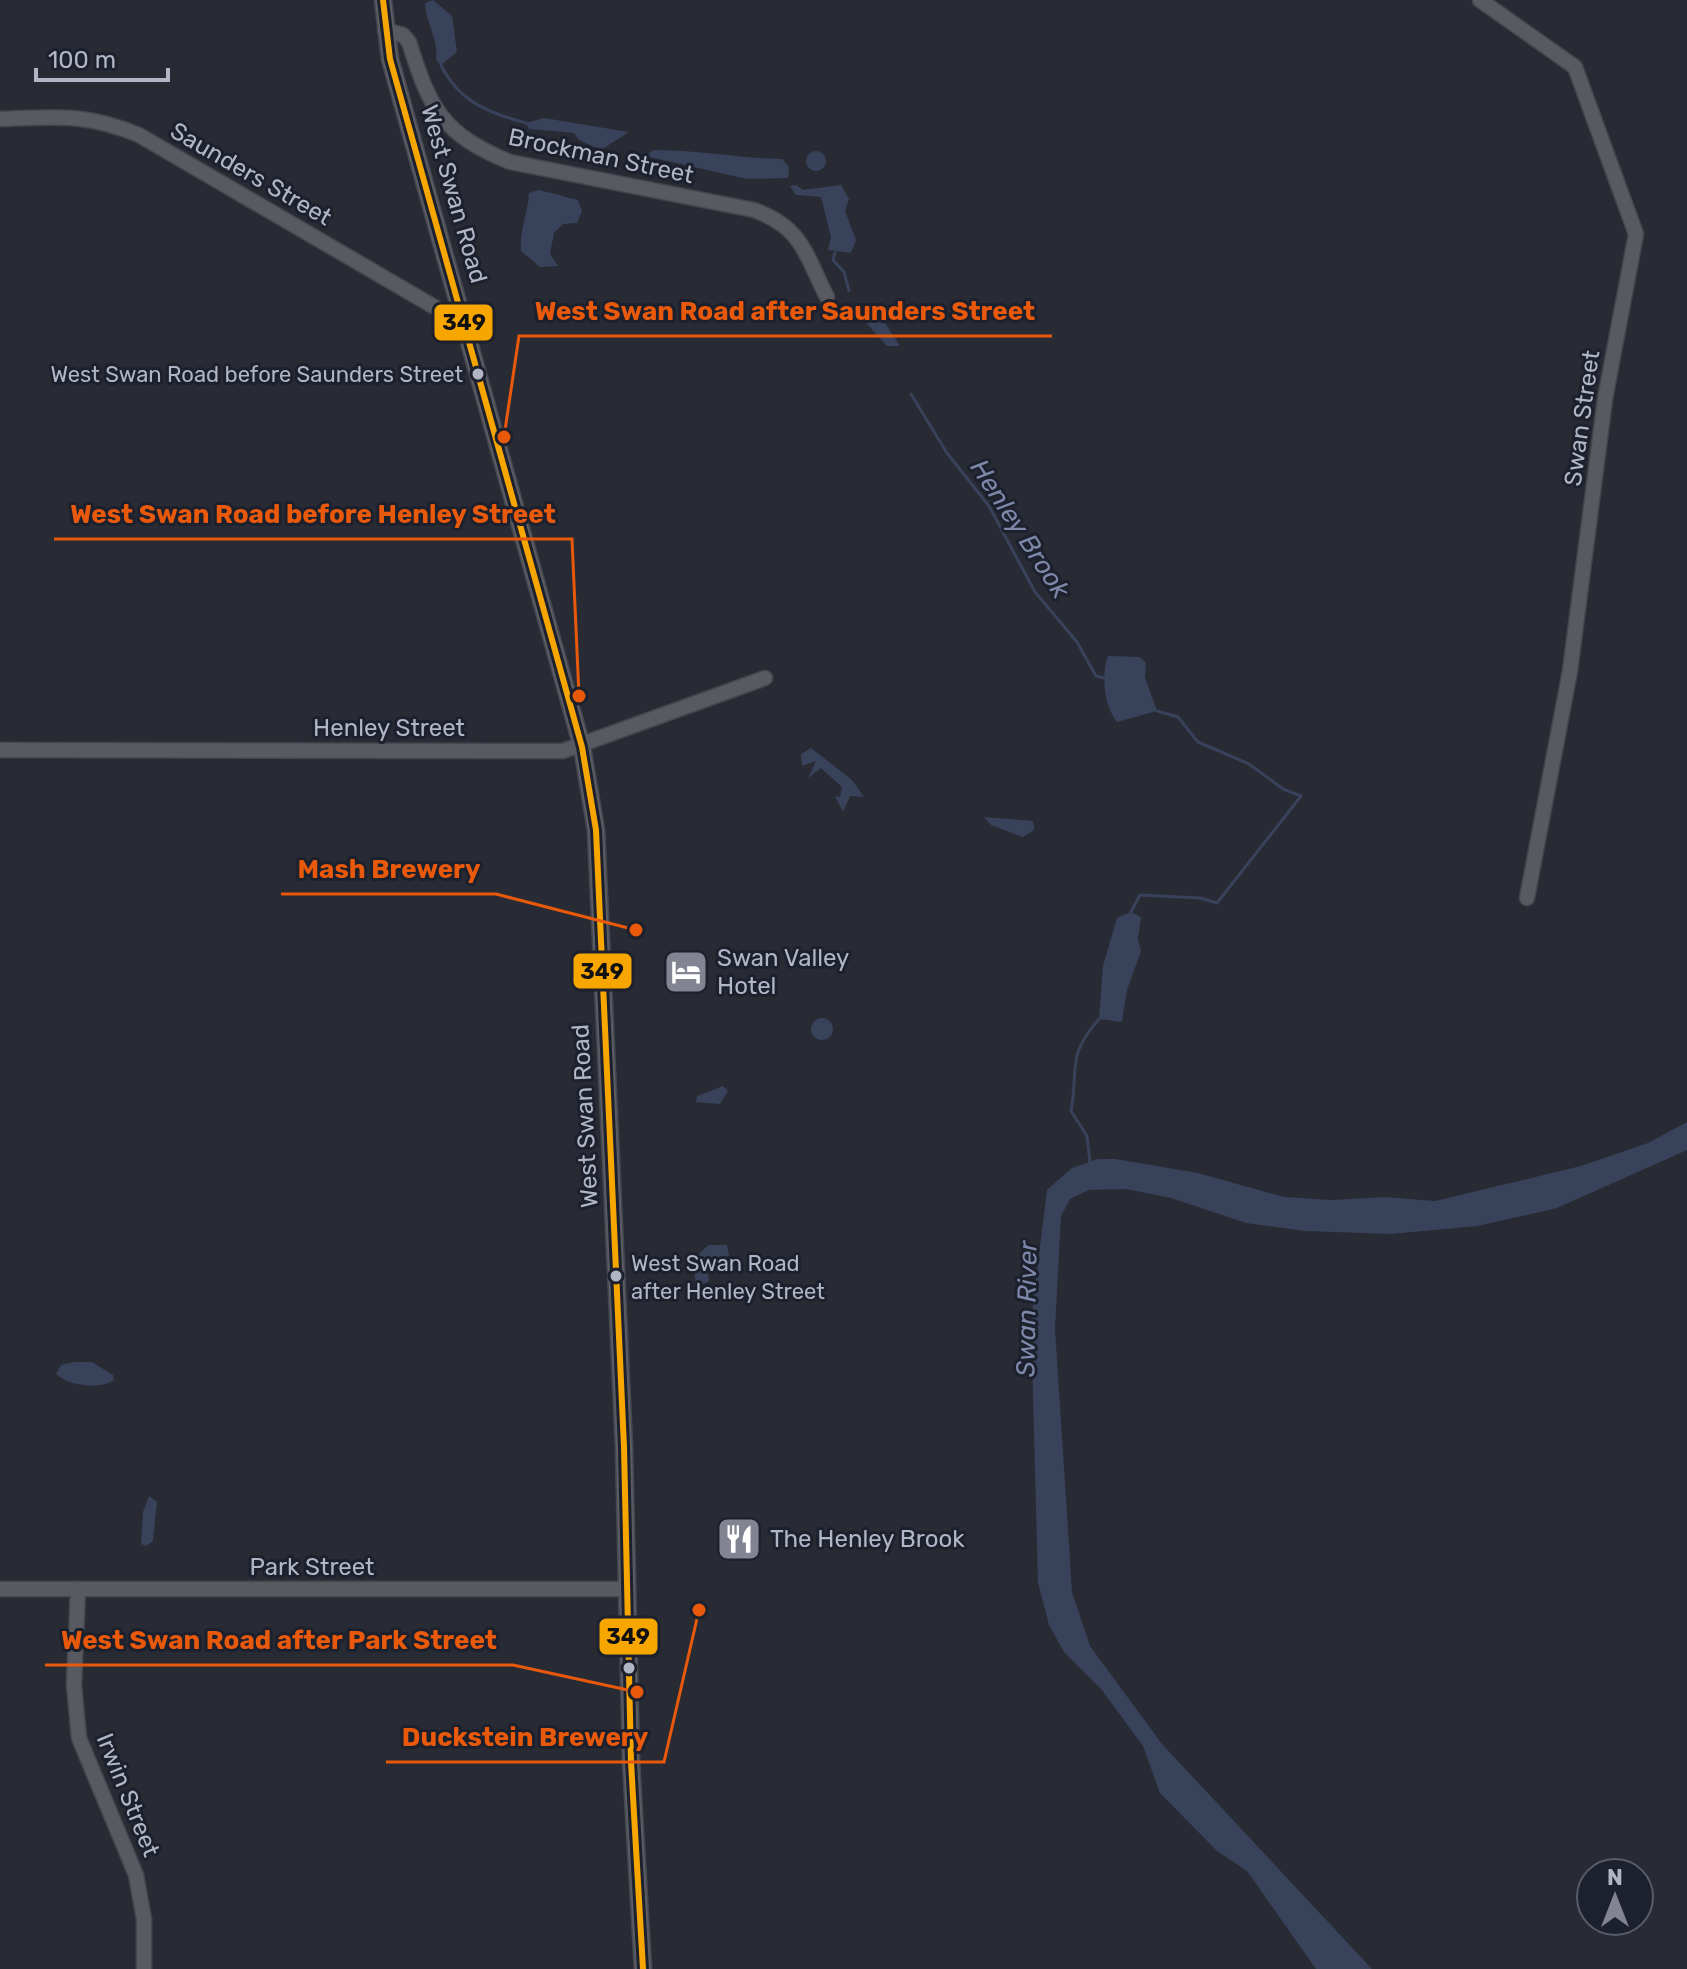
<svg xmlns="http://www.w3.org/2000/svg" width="1687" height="1969" font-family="Rubik,sans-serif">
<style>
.water{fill:#39425b}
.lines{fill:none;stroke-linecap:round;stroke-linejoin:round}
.stream{stroke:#39425b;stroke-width:3}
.minor-casing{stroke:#44464c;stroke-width:17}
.major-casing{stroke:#464850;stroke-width:19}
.minor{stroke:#585a61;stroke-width:14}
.major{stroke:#5a5c63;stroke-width:16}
.bus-1-casing{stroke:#1d202d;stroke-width:12}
.bus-1{stroke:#f7a600;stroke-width:6}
.bus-dot{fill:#b2b6c4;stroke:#1d202d;stroke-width:3}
.labels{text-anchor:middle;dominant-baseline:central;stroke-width:6;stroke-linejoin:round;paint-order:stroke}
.bus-label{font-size:22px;fill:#b2b6c4;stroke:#1d202d;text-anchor:end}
.street-label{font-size:24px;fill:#b2b6c4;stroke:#1d202d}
.poi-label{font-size:24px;fill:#b2b6c4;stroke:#1d202d;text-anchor:start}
.water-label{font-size:26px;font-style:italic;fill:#7d88a9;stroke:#1d202d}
.leader{fill:none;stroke:#e8590c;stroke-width:3}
.callout-dot{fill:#e8590c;stroke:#1d202d;stroke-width:3}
.callout-label{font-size:26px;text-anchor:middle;font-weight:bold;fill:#e8590c;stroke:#1d202d;stroke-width:6;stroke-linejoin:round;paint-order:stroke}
.line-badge{stroke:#1d202d;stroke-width:3}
.pale-badge-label{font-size:22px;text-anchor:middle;font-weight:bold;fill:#111}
</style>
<rect width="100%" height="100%" fill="#282b33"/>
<g class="water">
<path d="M 433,0 L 452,16 L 457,52 L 441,65 L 436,60 C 439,39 426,24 425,3 Z"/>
<polygon points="544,118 629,132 601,150 579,140 574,133 529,129 526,123"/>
<path d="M 654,150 C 697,150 738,158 782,159 L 789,167 L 788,178 L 747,179 L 645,156 Z"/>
<circle cx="816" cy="161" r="10"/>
<polygon points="796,185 803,190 841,185 849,199 845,211 856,240 851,253 828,250 831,237 821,197 796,195 790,186"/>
<path d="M 539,190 L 578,200 L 582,211 L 577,223 L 563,224 L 554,233 L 550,254 L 558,266 L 540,267 L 521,251 C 519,231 528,213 529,193 Z"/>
<polygon points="863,311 878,312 900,346 887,346 858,314"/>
<path d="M 1108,656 L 1140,657 L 1146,663 L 1145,677 L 1157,711 L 1117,722 C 1104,706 1101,674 1108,656 Z"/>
<polygon points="811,748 852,780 864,797 850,796 843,812 835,796 840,797 842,787 821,768 808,778 816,761 802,766 801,754"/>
<polygon points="984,817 1033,821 1034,830 1023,837 991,825"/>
<polygon points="1131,912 1141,917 1138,939 1141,951 1127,990 1122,1022 1099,1019 1103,966 1117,918"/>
<circle cx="822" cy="1029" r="11"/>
<polygon points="723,1086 728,1091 720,1104 696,1102 697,1096"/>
<polygon points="1687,1122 1687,1150 1557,1208 1478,1226 1390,1234 1306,1231 1246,1223 1171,1198 1126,1189 1089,1190 1070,1199 1061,1216 1055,1328 1072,1592 1090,1646 1162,1744 1372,1969 1316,1969 1247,1871 1217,1851 1160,1793 1143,1746 1101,1689 1064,1652 1049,1625 1038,1583 1031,1320 1047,1190 1072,1168 1098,1159 1115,1159 1198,1173 1284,1197 1332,1200 1383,1197 1435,1201 1581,1166 1648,1143"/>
<path d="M 709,1245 L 727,1245 L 729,1256 L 709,1259 L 706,1262 L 709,1281 L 701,1285 L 696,1283 C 692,1264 693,1257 709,1245 Z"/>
<path d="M 74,1362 L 92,1362 L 113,1375 L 114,1380 C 99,1390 69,1386 56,1374 L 61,1365 Z"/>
<polygon points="149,1496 157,1502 153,1541 146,1546 141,1544 143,1512"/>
</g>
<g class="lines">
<g class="stream">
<path d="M 441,65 C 459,102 489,113 526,123"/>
<polyline points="835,253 833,260 844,272 849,291"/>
<polyline points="911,394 947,453 989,506 1035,592 1077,642 1096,676 1104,678"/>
<polyline points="1131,912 1140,895 1200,898 1217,903 1301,796 1283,789 1249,764 1198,742 1178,717 1157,711"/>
<path d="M 1090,1162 L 1087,1136 L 1071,1111 C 1079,1066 1066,1057 1099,1019"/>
</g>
<g class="minor-casing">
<g id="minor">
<polyline points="1480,0 1575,67 1636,234 1605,399 1570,671 1527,898"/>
<path d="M 385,30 L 403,35 L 409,42 C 430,109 442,134 510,162 L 754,210 C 803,228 805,254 827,297"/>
<path d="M 0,119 C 57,117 85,113 139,135 L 450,316 L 465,317"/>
<polyline points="0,750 563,751 765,678"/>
<polyline points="0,1589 625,1589"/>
<polyline points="78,1589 74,1685 79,1738 136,1875 144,1919 144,1969"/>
</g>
</g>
<g class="major-casing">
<polyline id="major" points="383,0 390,59 582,747 596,830 624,1447 631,1762 643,1969"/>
</g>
<use href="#minor" class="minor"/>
<use href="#major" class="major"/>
<g class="bus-1-casing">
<polyline id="bus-1" points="383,0 390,59 582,747 596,830 624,1447 631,1762 643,1969"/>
</g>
<use href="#bus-1" class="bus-1"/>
</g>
<defs>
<g id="hotel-square" transform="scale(2.3)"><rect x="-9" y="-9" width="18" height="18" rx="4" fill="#828591" stroke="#1d202d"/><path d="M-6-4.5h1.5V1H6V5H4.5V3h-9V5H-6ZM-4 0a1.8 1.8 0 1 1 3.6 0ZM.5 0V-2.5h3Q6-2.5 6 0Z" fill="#fff"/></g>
<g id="restaurant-square" transform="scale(2.3)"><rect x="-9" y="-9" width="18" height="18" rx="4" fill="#828591" stroke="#1d202d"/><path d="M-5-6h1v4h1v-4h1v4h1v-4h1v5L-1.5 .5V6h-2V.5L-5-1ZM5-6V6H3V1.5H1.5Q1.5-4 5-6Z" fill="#fff"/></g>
</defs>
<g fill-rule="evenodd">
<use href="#hotel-square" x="686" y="972"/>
<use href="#restaurant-square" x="739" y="1539"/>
</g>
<g class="bus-dot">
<circle cx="478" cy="374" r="7"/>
<circle cx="616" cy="1276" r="7"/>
<circle cx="629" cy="1668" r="7"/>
</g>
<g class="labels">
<g class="bus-label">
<text x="463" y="374">West Swan Road before Saunders Street</text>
<text x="631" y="1263" text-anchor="start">West Swan Road<tspan x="631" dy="28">after Henley Street</tspan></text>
</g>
<g class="street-label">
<text transform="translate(601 156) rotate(12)">Brockman Street</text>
<text transform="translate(251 174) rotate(30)">Saunders Street</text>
<text transform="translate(454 194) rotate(74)">West Swan Road</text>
<text transform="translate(1582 418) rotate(-82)">Swan Street</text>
<text x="389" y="728">Henley Street</text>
<text transform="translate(585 1116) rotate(-93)">West Swan Road</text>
<text x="312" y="1567">Park Street</text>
<text transform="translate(128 1795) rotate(68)">Irwin Street</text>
</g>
<g class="poi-label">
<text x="717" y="958">Swan Valley<tspan x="717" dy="28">Hotel</tspan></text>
<text x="770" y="1539">The Henley Brook</text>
</g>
<g class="water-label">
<text transform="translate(1020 529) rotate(57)">Henley Brook</text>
<text transform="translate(1027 1309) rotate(-89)">Swan River</text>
</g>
</g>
<path class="leader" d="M504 437L519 336H1052M579 696L572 539H54M636 930L496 894H281M637 1692L513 1665H45M699 1610L664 1762H386"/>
<g class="callout-dot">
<circle cx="504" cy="437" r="8"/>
<circle cx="579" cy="696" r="8"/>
<circle cx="636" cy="930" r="8"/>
<circle cx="637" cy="1692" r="8"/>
<circle cx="699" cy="1610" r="8"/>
</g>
<g class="callout-label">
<text x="785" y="320">West Swan Road after Saunders Street</text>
<text x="313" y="523">West Swan Road before Henley Street</text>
<text x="389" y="878">Mash Brewery</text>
<text x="279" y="1649">West Swan Road after Park Street</text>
<text x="525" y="1746">Duckstein Brewery</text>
</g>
<g class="line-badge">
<rect x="433" y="303" width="61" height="39" rx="8" fill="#f7a600"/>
<rect x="572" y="952" width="61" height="38" rx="8" fill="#f7a600"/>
<rect x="598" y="1617" width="61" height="39" rx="8" fill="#f7a600"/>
</g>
<g class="pale-badge-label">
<text x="464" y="330">349</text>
<text x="602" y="979">349</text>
<text x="628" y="1644">349</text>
</g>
<g transform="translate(1615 1897)"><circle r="38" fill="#1d202d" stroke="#595c69" stroke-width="2"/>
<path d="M0-6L14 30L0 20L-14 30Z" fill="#828591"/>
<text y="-12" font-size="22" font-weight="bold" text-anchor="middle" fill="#b2b6c4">N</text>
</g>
<path d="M36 68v12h132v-12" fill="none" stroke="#b2b6c4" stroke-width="4"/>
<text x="48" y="68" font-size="24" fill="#b2b6c4" stroke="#1d202d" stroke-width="6" paint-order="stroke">100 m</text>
</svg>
